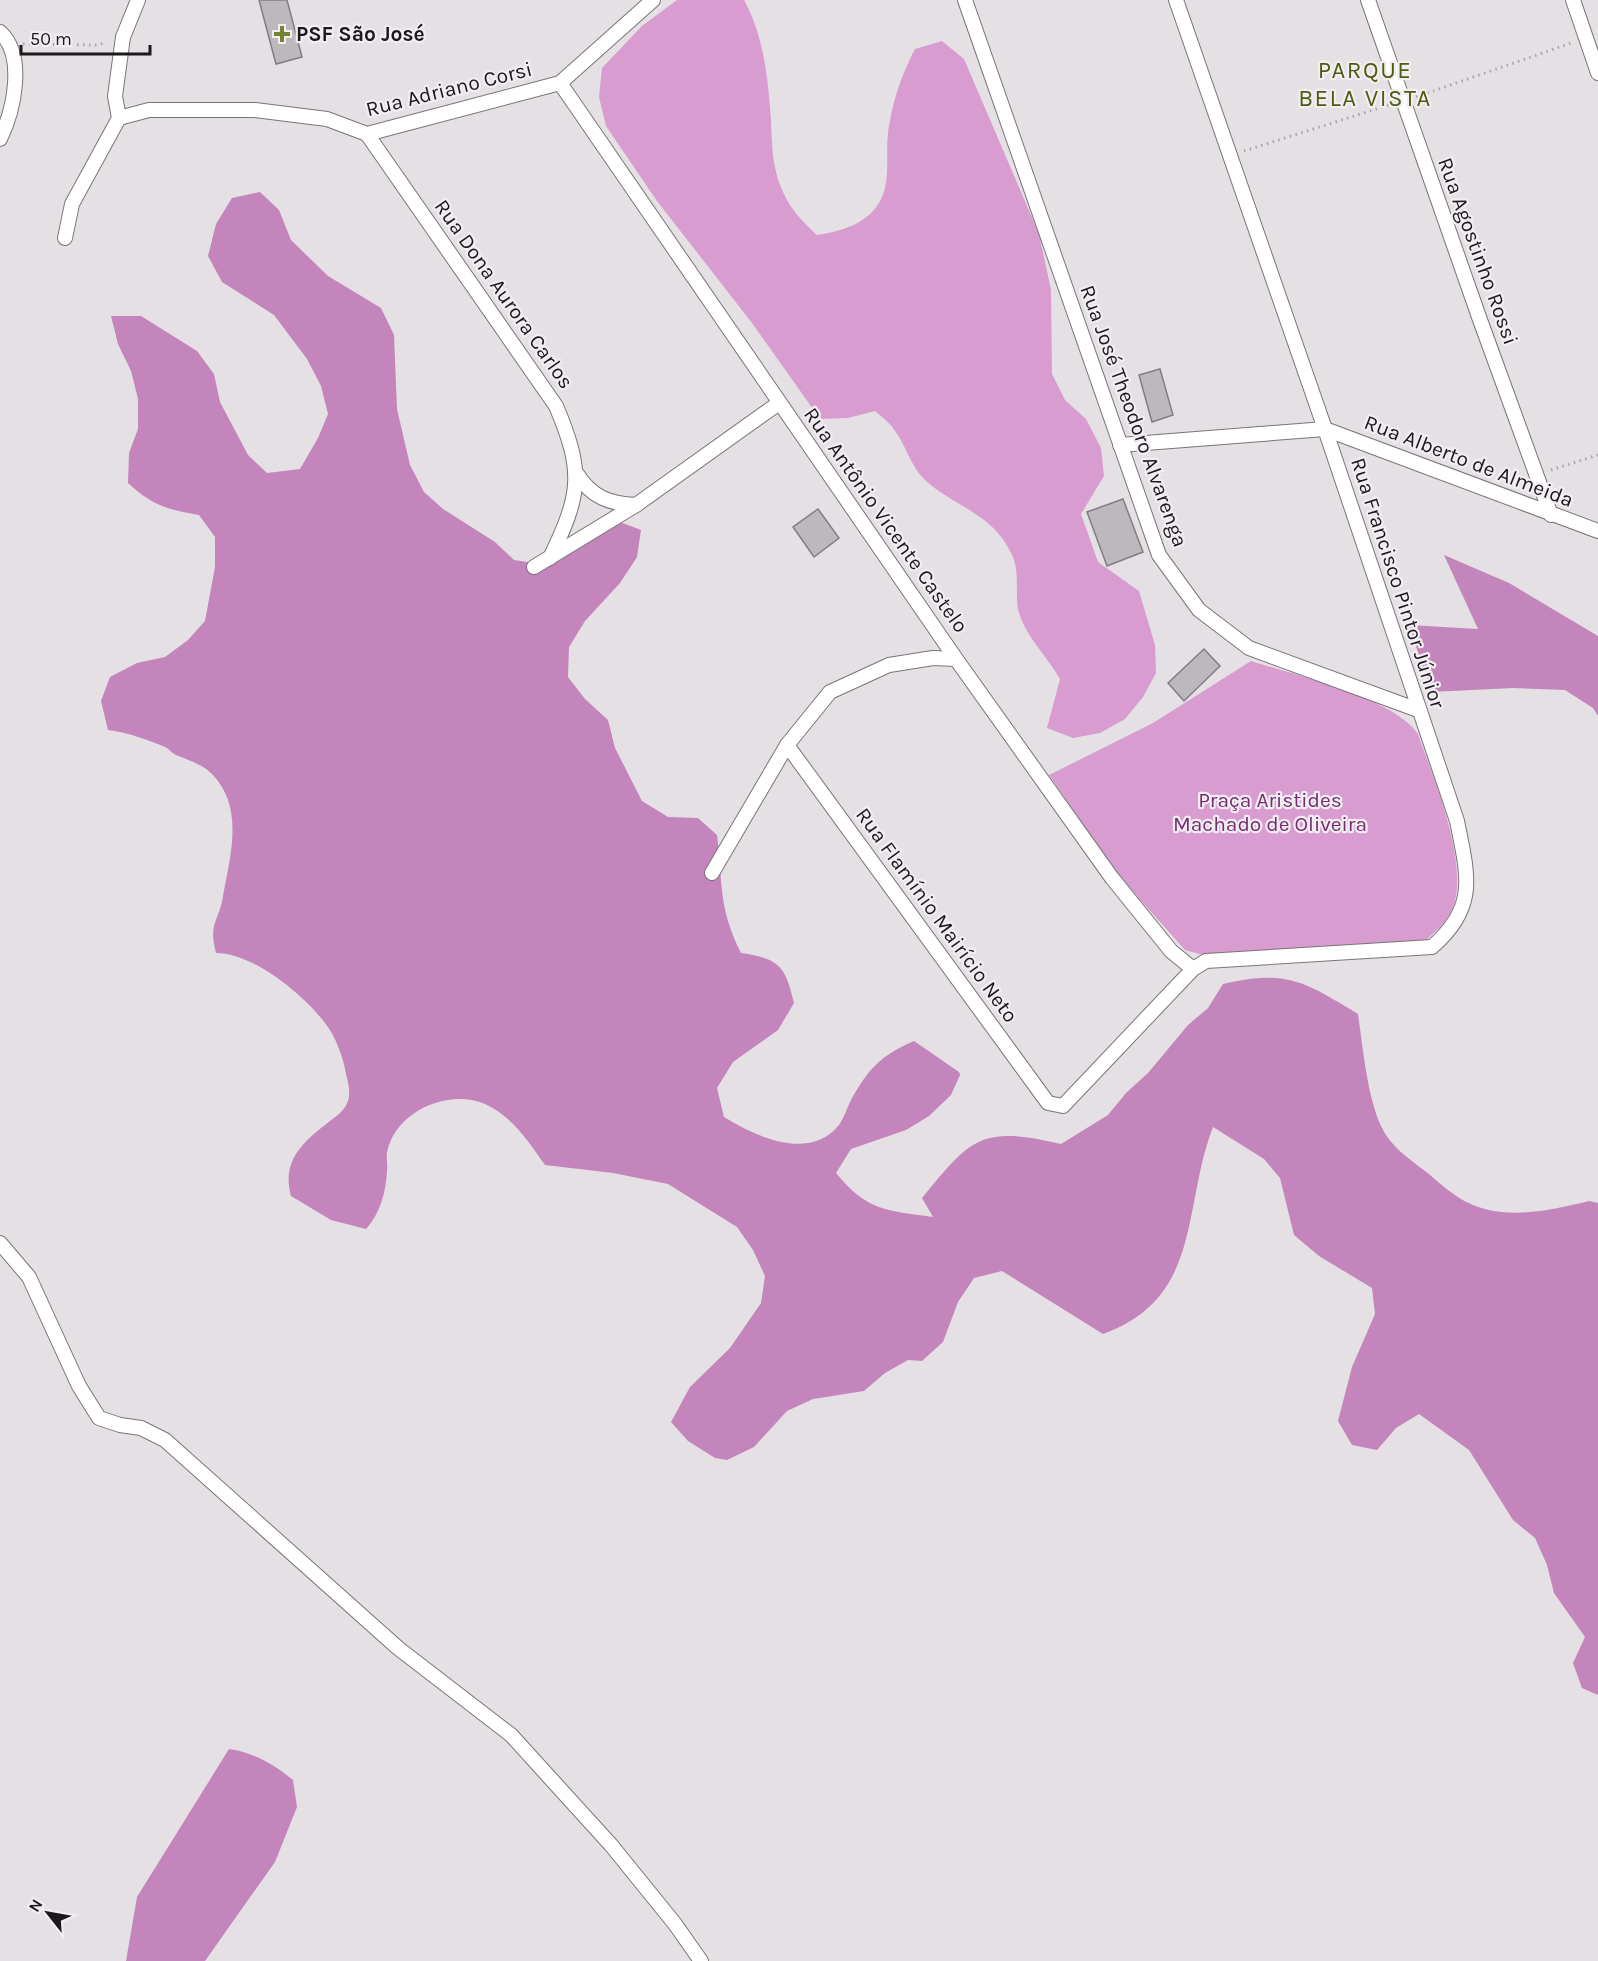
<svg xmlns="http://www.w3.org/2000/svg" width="1598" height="1961" font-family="Karla,sans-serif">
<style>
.green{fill:#d89cd0}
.forest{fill:#c385bc}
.building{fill:#bdb8bc;stroke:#817d81;stroke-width:1.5}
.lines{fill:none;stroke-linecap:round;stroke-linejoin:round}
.minor-casing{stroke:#797478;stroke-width:16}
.path{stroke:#a8a4a8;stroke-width:3;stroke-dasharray:1.5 4.5;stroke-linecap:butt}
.minor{stroke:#fff;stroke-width:14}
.poi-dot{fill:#718434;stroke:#f2edf2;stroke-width:2}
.labels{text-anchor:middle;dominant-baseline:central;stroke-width:4.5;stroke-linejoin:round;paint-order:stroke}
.poi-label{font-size:21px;font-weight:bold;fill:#1b191b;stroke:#f2edf2;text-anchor:start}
.street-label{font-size:21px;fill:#1b191b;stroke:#f2edf2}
.park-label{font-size:21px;fill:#762c70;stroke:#f2edf2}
.quarter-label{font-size:24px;letter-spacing:1.5px;fill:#4d5d0e;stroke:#f2edf2}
</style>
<rect width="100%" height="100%" fill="#e5e0e4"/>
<g class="green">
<path d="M 677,0 L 744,0 C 764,36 768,79 771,120 C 772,145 772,169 783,192 C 791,210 803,222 817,235 C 845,231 877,221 885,188 C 889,171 886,151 888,133 C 892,102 901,76 915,49 L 942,41 L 964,59 L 1039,234 L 1051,290 L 1052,374 L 1065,400 L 1086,419 L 1101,448 L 1104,476 L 1081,514 L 1098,562 L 1139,591 L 1155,645 L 1156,673 L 1143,697 L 1125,719 L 1100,733 L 1073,738 L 1047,728 L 1060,679 C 1047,656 1024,635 1018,609 C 1015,592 1020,572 1012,555 C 994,514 955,507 926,481 C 909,464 907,447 895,431 C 890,423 882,417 875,411 L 848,418 L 820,419 L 752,323 L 657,201 L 606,126 L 599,97 L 602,68 L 642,26 Z"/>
<path d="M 1251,661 C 1294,675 1393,697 1418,734 C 1433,777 1471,866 1452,910 C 1446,923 1436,931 1425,941 L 1203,955 L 1185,950 L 1118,875 L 1049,775 L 1153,723 Z"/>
</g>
<g class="forest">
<path d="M 260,192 L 279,210 L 291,240 L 328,276 L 381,308 L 394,335 L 397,409 L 410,465 L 424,492 L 443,509 L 495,542 L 514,560 L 541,564 L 617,521 L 641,530 L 637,557 L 620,583 L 585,621 L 569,647 L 568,677 L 585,699 L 608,720 L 615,748 L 642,801 L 668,817 L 698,818 L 717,835 C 723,884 718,907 741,953 C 780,959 785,966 794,1003 L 778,1030 L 733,1062 L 717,1088 L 724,1117 C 755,1136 809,1162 839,1125 C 844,1118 847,1108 851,1100 C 869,1068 880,1056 914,1041 L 959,1072 L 960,1075 L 951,1095 L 929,1116 L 906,1130 L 851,1149 L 836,1173 C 868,1212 886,1210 933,1217 L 922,1198 C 971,1138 981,1125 1061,1144 L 1108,1115 L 1126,1093 L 1148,1073 L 1188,1025 L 1208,1008 L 1223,984 C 1287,969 1305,982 1358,1014 C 1363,1048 1367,1095 1381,1126 C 1390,1146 1408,1158 1425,1171 C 1440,1183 1455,1198 1473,1205 C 1510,1220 1551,1210 1589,1201 L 1598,1203 L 1598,1695 L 1582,1688 L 1573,1663 L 1585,1637 L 1554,1593 L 1547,1565 L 1535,1538 L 1513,1520 L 1469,1450 L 1419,1414 L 1396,1428 L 1377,1450 L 1352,1445 L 1338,1421 L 1352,1367 L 1375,1314 L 1372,1288 L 1319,1256 L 1294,1235 L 1280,1178 L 1264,1159 L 1213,1127 C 1182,1207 1203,1298 1103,1334 L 1002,1271 L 974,1278 L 958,1302 L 943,1342 L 922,1361 L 908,1360 L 885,1373 L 864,1391 L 813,1399 L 787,1411 L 754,1447 L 727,1460 L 715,1458 L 688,1441 L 671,1422 L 690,1387 L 730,1348 L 761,1303 L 765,1276 L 753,1250 L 737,1227 L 668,1184 L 613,1173 L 545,1165 C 529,1142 512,1116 485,1104 C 448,1088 394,1112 387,1153 C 386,1158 388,1165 387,1171 C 386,1192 380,1214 366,1229 L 331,1220 L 291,1196 C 281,1160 304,1141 330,1121 C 337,1116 345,1110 348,1101 C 351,1093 348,1082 346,1074 C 343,1057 336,1037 325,1023 C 303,994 253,953 216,953 C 208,923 219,922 223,896 C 230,856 245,808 212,774 C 202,764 188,760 176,755 C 172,753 169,749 165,747 C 146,739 129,733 108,730 L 101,701 L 110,677 L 137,663 L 165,657 L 188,640 L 205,621 L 215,567 L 215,537 L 199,515 C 166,509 153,506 128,483 L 129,453 L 138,429 L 138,399 L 131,371 L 118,344 L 111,316 L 141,316 L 197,351 L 214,374 L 220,402 L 248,455 L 267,473 L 300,469 L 318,438 L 328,414 L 321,386 L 307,359 L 274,315 L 222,282 L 208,256 L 216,224 L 232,198 Z"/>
<polygon points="1444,555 1509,583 1598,636 1598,716 1593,708 1565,690 1513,688 1431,692 1409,625 1478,629"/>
<path d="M 229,1749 C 255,1753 273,1764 293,1780 L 297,1807 L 275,1862 L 205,1961 L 126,1961 L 137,1897 Z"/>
</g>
<g class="building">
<polygon points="259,0 287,0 302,57 276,64"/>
<polygon points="1160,369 1173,415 1152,422 1139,375"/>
<polygon points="1123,499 1143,552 1107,566 1087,512"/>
<polygon points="818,509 839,538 814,557 793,527"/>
<polygon points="1204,649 1220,666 1184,701 1168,683"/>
</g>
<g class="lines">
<g class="minor-casing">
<g id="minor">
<polyline points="965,0 1159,555 1199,610 1249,648 1418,710"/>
<polyline points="1368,0 1479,317 1551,515"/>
<polyline points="1573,0 1598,73"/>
<path d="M 0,32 C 26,56 14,110 0,139"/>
<polyline points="560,83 956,659 1112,878 1171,951 1193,969"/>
<polyline points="119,118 149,110 255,110 327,119 367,134 560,83 653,0"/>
<path d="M 367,134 L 556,406 C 584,472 581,494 550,558"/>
<polyline points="65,238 72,204 119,118 115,96 123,37 138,0"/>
<polyline points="1120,445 1325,429 1598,531"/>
<path d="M 577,474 C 591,497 610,504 636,505"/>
<polyline points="534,567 636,505 779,403"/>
<path d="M 787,745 L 1048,1103 L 1063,1106 L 1193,969 L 1206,961 L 1432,947 C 1478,907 1468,876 1457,821 L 1325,429 L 1176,0"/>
<polyline points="712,873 787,745 830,692 889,665 933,658 956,659"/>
<polyline points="0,1243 29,1277 79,1386 99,1418 120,1425 141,1428 165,1440 398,1648 511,1735 611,1845 675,1924 701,1961"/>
</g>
</g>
<g class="path">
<polyline points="23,44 98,45 106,42"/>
<polyline points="1416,97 1574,42"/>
<polyline points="1244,151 1389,105"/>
<polyline points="1551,470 1598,455"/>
</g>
<use href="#minor" class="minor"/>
</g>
<path class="poi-dot" d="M279 25h6v6h6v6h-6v6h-6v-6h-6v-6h6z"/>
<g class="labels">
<g class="poi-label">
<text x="296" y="34">PSF São José</text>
</g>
<g class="street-label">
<text transform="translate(449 89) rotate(-14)">Rua Adriano Corsi</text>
<text transform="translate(1478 251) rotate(70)">Rua Agostinho Rossi</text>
<text transform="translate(504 294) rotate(55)">Rua Dona Aurora Carlos</text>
<text transform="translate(1134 416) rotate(70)">Rua José Theodoro Alvarenga</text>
<text transform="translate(1469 461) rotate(21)">Rua Alberto de Almeida</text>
<text transform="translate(886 520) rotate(55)">Rua Antônio Vicente Castelo</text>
<text transform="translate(1398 583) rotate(72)">Rua Francisco Pintor Júnior</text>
<text transform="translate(937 915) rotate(54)">Rua Flamínio Mairício Neto</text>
</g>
<g class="park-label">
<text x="1270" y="800">Praça Aristides<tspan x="1270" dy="24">Machado de Oliveira</tspan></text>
</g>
<g class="quarter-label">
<text x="1365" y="70">PARQUE<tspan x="1365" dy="28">BELA VISTA</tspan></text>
</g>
</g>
<g transform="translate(48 1913) rotate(301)" stroke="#f2edf2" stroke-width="4.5" paint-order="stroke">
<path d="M0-4.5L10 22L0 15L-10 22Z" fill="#1b191b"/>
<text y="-9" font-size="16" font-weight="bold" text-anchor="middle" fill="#1b191b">N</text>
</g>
<path d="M21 45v9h129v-9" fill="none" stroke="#1b191b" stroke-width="3"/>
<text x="30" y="45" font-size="18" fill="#1b191b" stroke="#f2edf2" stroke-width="4.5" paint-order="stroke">50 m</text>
</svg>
